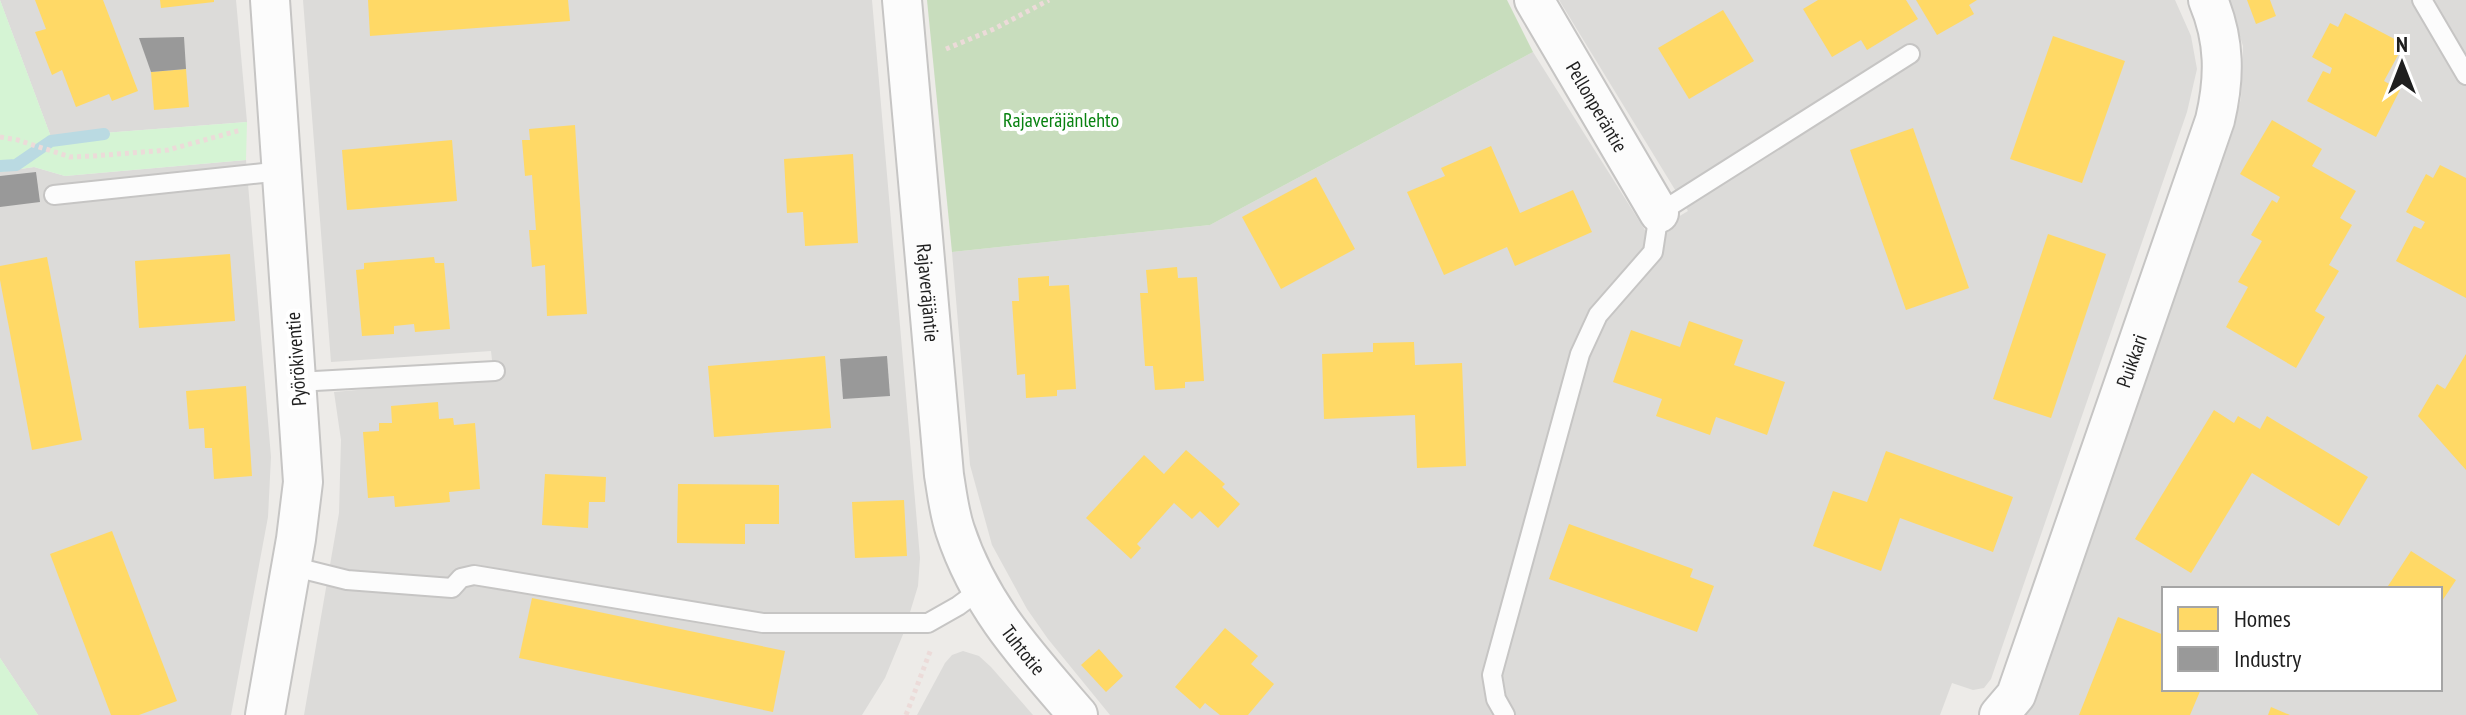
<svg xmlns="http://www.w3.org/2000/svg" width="2466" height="715" font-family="'PT Sans Narrow',sans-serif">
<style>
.residential{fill:#dcdbd9;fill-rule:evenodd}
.forest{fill:#c8ddbd}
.park{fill:#d5f4d4}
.homes{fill:#ffd966}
.industry{fill:#999}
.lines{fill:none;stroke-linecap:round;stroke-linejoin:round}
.stream{stroke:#badae2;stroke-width:12}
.lane-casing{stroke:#c6c5c4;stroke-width:22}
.street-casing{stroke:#c6c5c4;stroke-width:42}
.path{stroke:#ecdbd9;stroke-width:5;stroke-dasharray:4 4;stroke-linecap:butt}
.lane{stroke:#fcfcfc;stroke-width:18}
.street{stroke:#fcfcfc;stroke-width:38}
.labels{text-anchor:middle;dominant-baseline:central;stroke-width:8;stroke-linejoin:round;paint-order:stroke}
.street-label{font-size:20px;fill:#1f1f1f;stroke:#fff}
.park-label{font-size:20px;fill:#088210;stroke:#fff}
</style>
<rect width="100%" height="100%" fill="#edebe8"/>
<g class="residential">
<polygon points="0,0 236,0 247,122 51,137"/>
<polygon points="303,0 872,0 920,558 918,586 904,632 885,678 862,715 304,715 339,513 341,440 334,392 494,378 491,351 331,362"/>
<polygon points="1559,0 2175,0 2191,36 2197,69 2187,112 1991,679 1984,688 1973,690 1952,683 1940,715 1110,715 1048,639 1027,609 992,545 970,465 952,252 1210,225 1533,52 1648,235 1688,211"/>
<path d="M 2228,0 L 2466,0 L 2466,715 L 2025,715 L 2233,131 L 2241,98 L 2243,46 ZM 2164,589 L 2440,589 L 2440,689 L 2164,689 Z"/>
<polygon points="246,160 271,457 268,517 231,715 38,715 0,658 0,172 34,167 65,176"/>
<polygon points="963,651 979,656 991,667 1033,715 917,715 945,663 952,655"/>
</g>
<polygon class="forest" points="927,0 1507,0 1533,52 1210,225 952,252"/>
<g class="park">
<polygon points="0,0 51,137 247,122 246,160 65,176 34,167 0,172"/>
<polygon points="0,658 38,715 0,715"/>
</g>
<g class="homes">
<polygon points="35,0 103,0 138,91 112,101 109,94 76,107 62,70 52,75 35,32 46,29"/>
<polygon points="160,0 214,0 214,2 161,8"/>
<polygon points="368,0 568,0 570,21 370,36"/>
<polygon points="1818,0 1906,0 1918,19 1867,50 1861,40 1832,57 1803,9"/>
<polygon points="1916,0 1977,0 1969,5 1974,14 1937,35"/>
<polygon points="2247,0 2270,0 2276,16 2256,24"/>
<polygon points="1723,10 1754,61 1689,99 1658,48"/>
<polygon points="2345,13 2404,44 2384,81 2400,90 2376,137 2307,101 2323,71 2330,74 2332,68 2312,57 2330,23 2338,27"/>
<polygon points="2053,36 2125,61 2082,183 2010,159"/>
<polygon points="186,69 189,107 154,110 151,72"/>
<polygon points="2272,120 2322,149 2312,166 2356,191 2340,218 2352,225 2329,265 2339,271 2315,311 2325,317 2296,368 2226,327 2248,287 2238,282 2262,241 2251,235 2272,200 2277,203 2280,197 2240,174"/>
<polygon points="575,125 587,314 547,316 545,265 532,267 529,230 536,230 532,175 525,176 522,140 530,140 529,129"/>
<polygon points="1913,128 1969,288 1906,310 1850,150"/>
<polygon points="452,140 457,201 347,210 342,150"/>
<polygon points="1491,146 1520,213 1573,190 1592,232 1515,266 1507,247 1444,275 1407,192 1445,176 1441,168"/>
<polygon points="853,154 858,243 805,246 803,212 787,213 784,159"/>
<polygon points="2440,165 2466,178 2466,298 2396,261 2414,226 2421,229 2425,222 2406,212 2426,174 2433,178"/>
<polygon points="1316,177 1355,249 1281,289 1242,217"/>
<polygon points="2048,234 2106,254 2051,418 1993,399"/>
<polygon points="230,254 235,321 139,328 135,261"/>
<polygon points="47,257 82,440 32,450 0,280 0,266"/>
<polygon points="434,257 435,263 444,263 450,329 415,332 414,324 394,326 394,334 362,336 356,270 364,269 364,263"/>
<polygon points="1177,267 1178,278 1197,277 1204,381 1185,382 1185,388 1155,390 1153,366 1145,366 1140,293 1148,293 1146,270"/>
<polygon points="1049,276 1049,286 1069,285 1076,389 1057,390 1057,396 1026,398 1025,374 1017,375 1012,301 1019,301 1018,278"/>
<polygon points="1689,321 1743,340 1734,365 1785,382 1767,435 1716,417 1710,435 1656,416 1662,399 1613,382 1631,330 1680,347"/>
<polygon points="1414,342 1415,365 1462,363 1466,466 1417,468 1415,415 1324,419 1322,354 1373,352 1373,343"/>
<polygon points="2466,354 2466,470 2418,416 2437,384 2445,389"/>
<polygon points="825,356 831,428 714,437 708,366"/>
<polygon points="246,386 252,476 214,479 212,448 205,448 204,428 189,429 186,391"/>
<polygon points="438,402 439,419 453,418 454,425 475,423 480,489 449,492 450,502 395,507 394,496 368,498 363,432 379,431 379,423 392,423 391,406"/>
<polygon points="2214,410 2234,423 2238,416 2260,429 2267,416 2368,477 2339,526 2252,473 2191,573 2135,539"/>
<polygon points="1186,450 1225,484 1222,487 1240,504 1218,528 1200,511 1192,519 1174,503 1137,544 1141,548 1131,559 1086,518 1144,455 1164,474"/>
<polygon points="1886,451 2013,497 1993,552 1900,518 1881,571 1813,546 1833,491 1867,502"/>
<polygon points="545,474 606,477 605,502 589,502 588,528 542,525"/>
<polygon points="678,484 779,485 779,524 745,524 745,544 677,543"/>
<polygon points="904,500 907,556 855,558 852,502"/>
<polygon points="1569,524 1693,569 1690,577 1714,586 1697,632 1549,579"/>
<polygon points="112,531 177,701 139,715 111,715 50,554"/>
<polygon points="2411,551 2456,580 2440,604 2440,589 2386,589"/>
<polygon points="532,598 785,651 773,712 519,658"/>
<polygon points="2118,617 2164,635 2164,689 2201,689 2190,715 2079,715"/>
<polygon points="1225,628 1258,656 1251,664 1274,684 1248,715 1220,715 1205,703 1200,709 1175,687"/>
<polygon points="1099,649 1123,676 1106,692 1081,665"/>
<polygon points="2271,707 2290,715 2268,715"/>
</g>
<g class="industry">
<polygon points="184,37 186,69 151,72 139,38"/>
<polygon points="36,172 40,202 0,207 0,176"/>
<polygon points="887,356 890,396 843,399 840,359"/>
</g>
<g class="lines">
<polyline class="stream" points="0,166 16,165 51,141 104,134"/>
<g class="lane-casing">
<g id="lane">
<polyline points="2422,0 2466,75"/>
<polyline points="54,195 282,171"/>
<polyline points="297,382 495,371"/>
<polyline points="291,566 347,580 452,588 461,578 474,575 763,623 928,623 958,606 981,589"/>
<polyline points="1505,715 1496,699 1492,675 1580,354 1598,315 1653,252 1659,213 1910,54"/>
</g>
</g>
<g class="street-casing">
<g id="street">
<path id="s1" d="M 902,0 L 944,475 C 947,493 949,512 955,530 C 980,606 1027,656 1078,715"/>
<path id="s2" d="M 1534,0 L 1659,213"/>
<polyline points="265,715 296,539 303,482 270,0"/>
<path id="s3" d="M 1999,715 L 2016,695 L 2215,120 C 2225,78 2225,40 2208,0"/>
</g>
</g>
<g class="path">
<polyline points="946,49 994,29 1049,0"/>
<polyline points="0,137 18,140 70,157 93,156 168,150 241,130"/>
<polyline points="906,715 931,649"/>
</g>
<use href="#lane" class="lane"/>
<use href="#street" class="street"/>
</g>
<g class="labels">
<g class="street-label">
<text stroke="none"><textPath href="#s2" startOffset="124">Pellonperäntie</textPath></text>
<text stroke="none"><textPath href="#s1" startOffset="294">Rajaveräjäntie</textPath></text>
<text transform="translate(296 359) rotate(-94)">Pyörökiventie</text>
<text stroke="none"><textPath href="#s3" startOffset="380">Puikkari</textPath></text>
<text stroke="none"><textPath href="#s1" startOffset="672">Tuhtotie</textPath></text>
</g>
<g class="park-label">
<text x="1061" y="120">Rajaveräjänlehto</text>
</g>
</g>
<rect x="2162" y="587" width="280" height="104" fill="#ffffff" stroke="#a5a5a5" stroke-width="2"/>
<rect x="2178" y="607" width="40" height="24" fill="#ffd966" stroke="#a5a5a5" stroke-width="2"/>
<text x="2234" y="627" font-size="24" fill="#1f1f1f">Homes</text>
<rect x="2178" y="647" width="40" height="24" fill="#999999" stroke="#a5a5a5" stroke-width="2"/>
<text x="2234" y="667" font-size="24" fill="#1f1f1f">Industry</text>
<g transform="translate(2402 64)" stroke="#ffffff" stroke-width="6" paint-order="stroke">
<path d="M0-6L14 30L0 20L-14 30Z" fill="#1f1f1f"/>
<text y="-12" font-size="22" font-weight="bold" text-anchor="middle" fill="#1f1f1f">N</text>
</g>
</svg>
